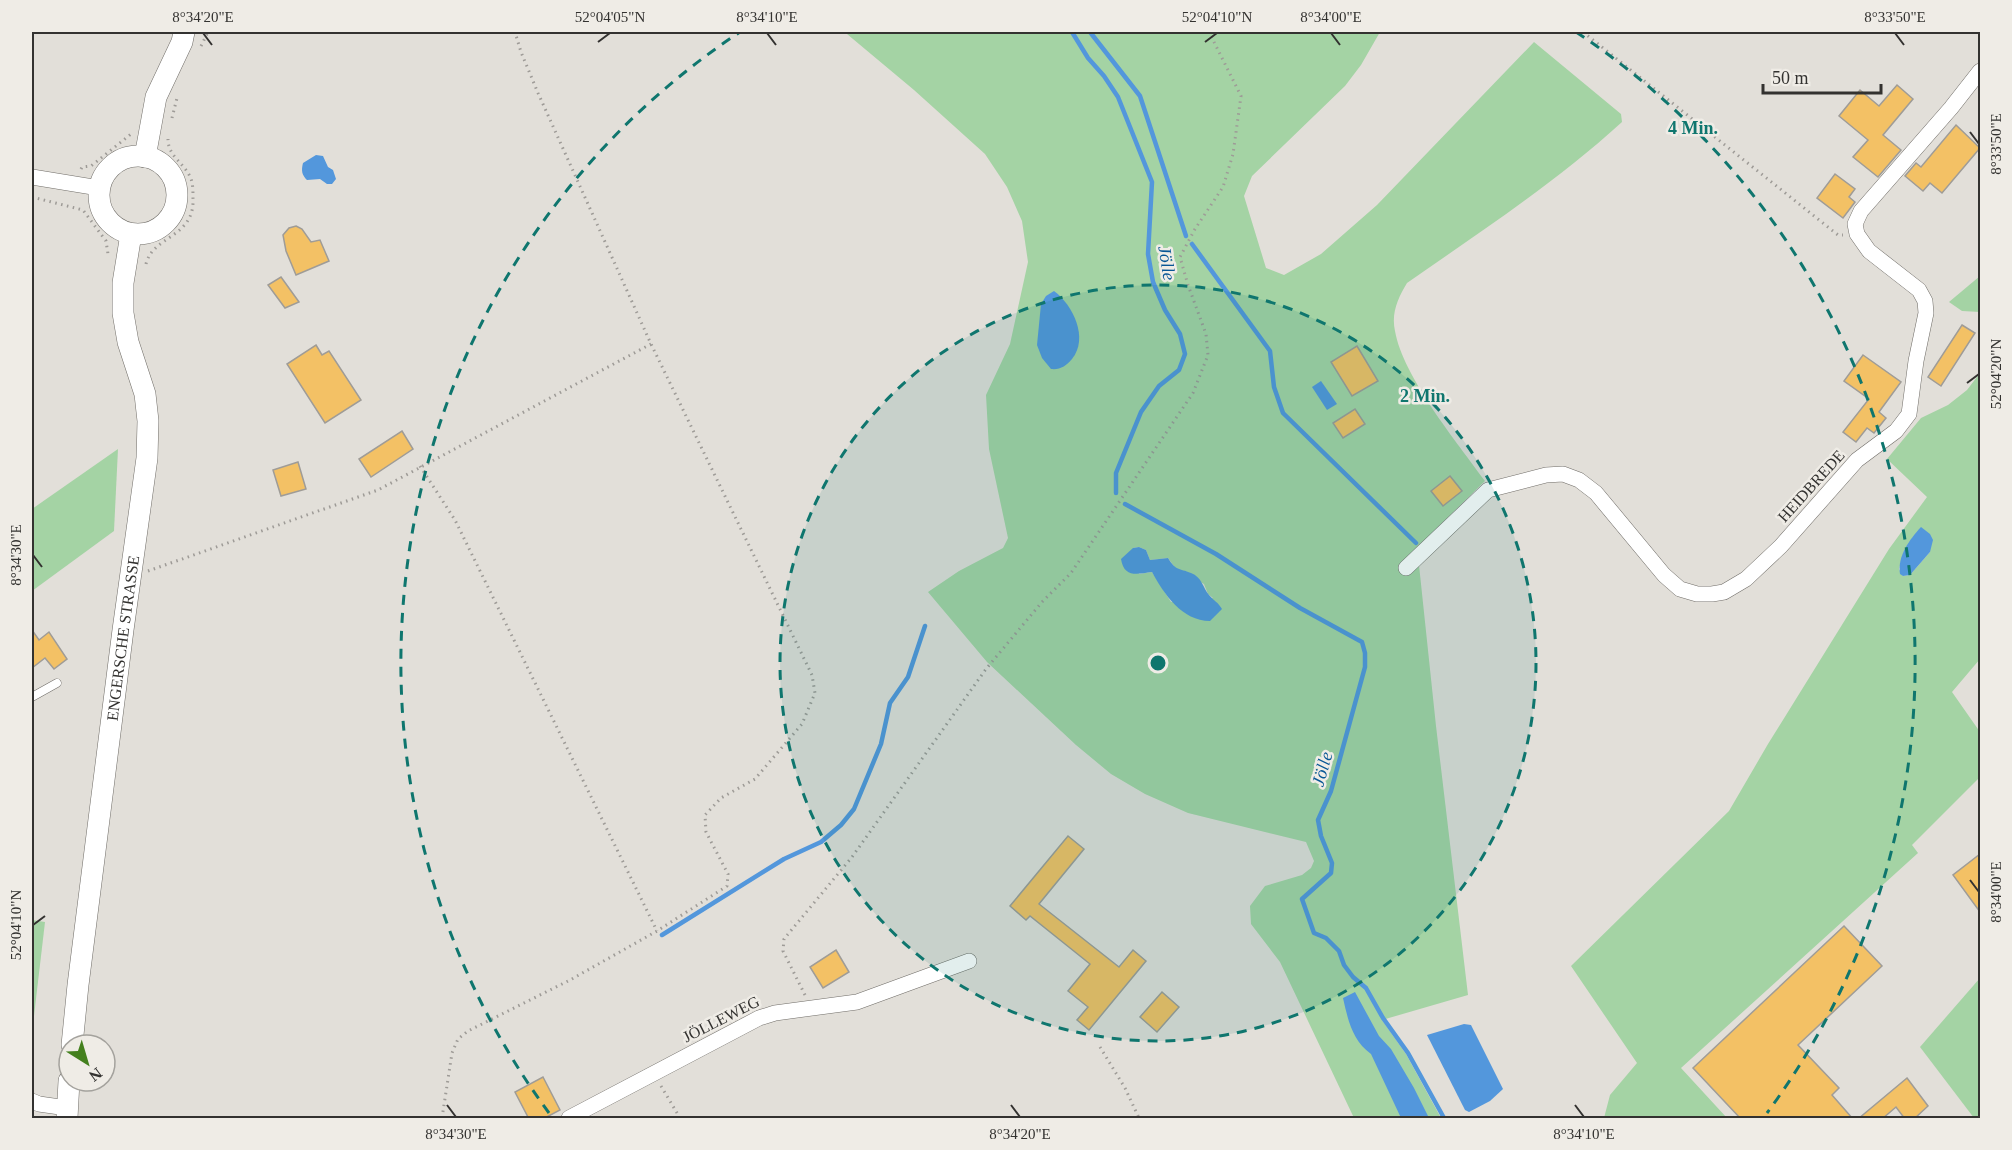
<svg xmlns="http://www.w3.org/2000/svg" width="2012" height="1150" font-family="'Times New Roman',serif">
<style>
.green{fill:#a4d3a4;fill-rule:evenodd}
.water{fill:#5397dc}
.lines{fill:none;stroke-linecap:round;stroke-linejoin:round}
.stream{stroke:#5397dc;stroke-width:4.5}
.building{fill:#f3c165;stroke:#9f9c97;stroke-width:1.5}
.lane-casing{stroke:#706d68;stroke-width:9}
.street-casing{stroke:#706d68;stroke-width:16}
.secondary-casing{stroke:#706d68;stroke-width:22}
.path{stroke:#9e9b97;stroke-width:3;stroke-dasharray:1.5 4.5;stroke-linecap:butt}
.lane{stroke:#fff;stroke-width:8}
.street{stroke:#fff;stroke-width:15}
.secondary{stroke:#fff;stroke-width:21}
.ticks{fill:none;stroke:#333230;stroke-width:2}
.ring{fill:none;stroke:#0f766e;stroke-width:3;stroke-dasharray:10 8}
.labels{text-anchor:middle;dominant-baseline:central;stroke-width:5;stroke-linejoin:round;paint-order:stroke}
.street-label{font-size:16px;fill:#333230;stroke:#efece6}
.water-label{font-size:18px;font-style:italic;fill:#075695;stroke:#efece6}
.centre{fill:#0f766e;stroke:#efece6;stroke-width:3}
.ring-label{font-size:18px;text-anchor:middle;font-weight:bold;fill:#0f766e;stroke:#efece6;stroke-width:5;stroke-linejoin:round;paint-order:stroke}
.neatline{fill:none;stroke:#333230;stroke-width:2}
.ticks-label{font-size:15px;text-anchor:middle;fill:#333230}
</style>
<rect width="100%" height="100%" fill="#e2dfd9"/>
<g class="green">
<path d="M 838,32 L 1380,32 L 1361,65 L 1345,86 L 1252,176 L 1244,196 L 1266,268 L 1284,275 L 1321,254 L 1377,205 L 1534,42 L 1621,114 L 1622,122 C 1555,183 1480,232 1407,283 C 1398,298 1391,313 1395,331 C 1403,377 1457,442 1485,481 L 1398,566 L 1408,576 L 1419,565 L 1436,726 L 1468,995 L 1382,1020 L 1406,1054 L 1441,1118 L 1354,1118 L 1280,962 L 1251,924 L 1250,906 L 1265,886 L 1302,875 L 1311,868 L 1314,861 L 1306,842 L 1188,813 L 1145,794 L 1111,774 L 1076,745 L 987,662 L 928,592 L 959,571 L 1003,548 L 1008,538 L 989,449 L 986,395 L 1010,344 L 1028,262 L 1022,221 L 1007,187 L 985,154 L 914,90 L 847,34 ZM 1139,547 L 1146,550 L 1150,560 L 1168,558 L 1176,569 L 1204,584 L 1208,594 L 1213,598 L 1171,602 L 1152,572 L 1139,574 L 1133,548 Z"/>
<polygon points="1980,276 1980,312 1962,311 1949,302"/>
<path d="M 1980,373 L 1980,659 L 1952,692 L 1980,732 L 1980,777 L 1912,845 L 1918,853 L 1681,1068 L 1727,1118 L 1604,1118 L 1610,1095 L 1637,1063 L 1571,966 L 1729,811 L 1768,744 L 1889,549 L 1927,497 L 1887,459 L 1921,418 L 1948,405 L 1967,390 ZM 1904,551 L 1930,552 L 1910,575 L 1903,576 L 1899,569 Z"/>
<polygon points="118,449 114,531 32,591 32,509"/>
<polygon points="32,920 45,922 32,1033"/>
<polygon points="1980,978 1980,1118 1974,1118 1920,1047"/>
</g>
<g class="water">
<path d="M 316,155 L 323,156 L 328,167 L 333,170 L 336,179 L 332,184 L 327,184 L 320,179 L 307,180 C 302,175 301,171 303,163 Z"/>
<path d="M 1054,291 C 1073,305 1089,338 1072,359 C 1066,366 1060,370 1051,369 L 1042,358 L 1037,345 L 1041,304 L 1046,296 Z"/>
<polygon points="1321,381 1337,404 1327,410 1312,387"/>
<path d="M 1921,527 L 1930,534 L 1933,540 L 1930,552 L 1910,575 L 1903,576 L 1900,574 C 1897,556 1910,539 1921,527 Z"/>
<path d="M 1139,547 L 1146,550 L 1150,560 L 1168,558 C 1176,571 1179,568 1191,573 C 1202,577 1203,588 1209,595 C 1214,601 1218,602 1222,609 L 1210,621 C 1182,621 1164,594 1152,572 C 1137,574 1124,578 1121,559 L 1133,548 Z"/>
<path d="M 1355,992 L 1379,1036 L 1391,1049 L 1414,1088 L 1429,1118 L 1401,1118 L 1371,1054 C 1352,1040 1348,1020 1343,998 Z"/>
<polygon points="1464,1024 1471,1025 1503,1089 1490,1101 1469,1112 1465,1110 1427,1035"/>
</g>
<g class="lines">
<g class="stream">
<polyline points="1072,32 1088,58 1104,76 1118,97 1152,182 1148,254 1153,282 1165,310 1180,334 1185,354 1179,370 1159,386 1141,412 1116,473 1116,493"/>
<polyline points="1090,32 1140,96 1186,236"/>
<polyline points="1192,244 1270,351 1274,387 1283,413 1416,543"/>
<polyline points="1125,504 1216,554 1300,608 1362,642 1365,653 1365,667 1331,791 1318,820 1321,836 1332,863 1331,873 1302,899 1314,933 1326,938 1339,951 1344,965 1353,977 1366,988 1383,1018 1408,1053 1444,1118"/>
<polyline points="662,935 784,859 821,842 841,825 854,809 881,744 890,703 908,677 925,626"/>
</g>
</g>
<g class="building">
<polygon points="1897,85 1913,99 1883,135 1901,150 1878,177 1853,157 1868,140 1839,116 1860,90 1879,106"/>
<polygon points="1956,125 1980,148 1942,193 1930,183 1923,191 1905,176 1916,163 1921,167"/>
<polygon points="1835,174 1855,189 1849,197 1855,202 1843,218 1817,198"/>
<polygon points="296,226 302,229 311,242 320,240 329,261 296,275 286,251 283,235 289,228"/>
<polygon points="281,277 299,302 285,308 268,285"/>
<polygon points="1962,325 1975,333 1941,386 1928,377"/>
<polygon points="316,345 322,355 329,351 361,400 325,423 287,364"/>
<polygon points="1357,346 1378,381 1352,396 1331,362"/>
<polygon points="1863,355 1901,382 1879,412 1886,418 1874,433 1867,428 1856,442 1843,432 1869,399 1844,381"/>
<polygon points="1355,409 1365,424 1343,438 1333,423"/>
<polygon points="402,431 413,449 371,477 359,459"/>
<polygon points="298,462 306,489 281,496 273,470"/>
<polygon points="1450,476 1462,491 1443,506 1431,491"/>
<polygon points="32,630 39,640 49,632 67,659 54,669 45,658 32,668"/>
<polygon points="1068,836 1084,849 1039,904 1119,967 1133,950 1146,961 1089,1030 1077,1020 1088,1007 1068,991 1090,964 1030,916 1026,920 1010,906"/>
<polygon points="1980,854 1980,912 1953,875"/>
<polygon points="1844,926 1882,966 1798,1045 1839,1088 1832,1095 1853,1119 1741,1119 1693,1068"/>
<polygon points="836,950 849,972 823,988 810,967"/>
<polygon points="1162,992 1179,1007 1157,1032 1140,1017"/>
<polygon points="543,1077 560,1110 543,1119 529,1119 515,1092"/>
<polygon points="1907,1078 1928,1106 1914,1119 1905,1119 1896,1107 1882,1119 1858,1119"/>
</g>
<g class="lines">
<g class="lane-casing">
<polyline id="lane" points="32,697 57,683"/>
</g>
<g class="street-casing">
<g id="street">
<polyline points="32,177 99,188"/>
<polyline points="1406,568 1488,490 1546,475 1563,474 1579,480 1596,493 1664,575 1680,589 1697,594 1712,594 1724,592 1746,579 1781,546 1857,460 1896,431 1909,414 1916,361 1926,313 1925,301 1919,290 1869,251 1857,234 1855,224 1861,211 1951,108 1980,71"/>
<polyline points="32,1101 39,1104 67,1108"/>
<polyline points="569,1118 759,1018 775,1013 857,1002 969,961"/>
</g>
</g>
<g class="secondary-casing">
<g id="secondary">
<circle cx="138" cy="195" r="39"/>
<polyline points="145,157 156,97 182,42 184,32"/>
<path id="s1" d="M 72,1045 L 78,985 L 123,630 L 147,458 L 148,421 L 145,394 L 128,342 L 123,313 L 123,283 L 131,234"/>
<polyline points="67,1118 69,1081"/>
</g>
</g>
<g class="path">
<polyline points="1583,32 1838,235 1843,235"/>
<polyline points="201,46 208,32"/>
<polyline points="172,118 177,98"/>
<polyline points="81,169 82,167 91,166 131,134"/>
<polyline points="32,197 83,210 106,241 108,254"/>
<path d="M 146,264 C 153,235 195,238 193,198 C 193,192 193,184 191,179 C 185,163 168,157 168,139"/>
<polyline points="420,466 455,520 657,931"/>
<polyline points="148,571 378,490 651,344"/>
<polyline points="805,995 783,951 784,939 852,857 986,669 1042,602 1071,573 1193,393 1208,355 1206,334 1188,285 1180,257 1195,229 1223,187 1233,154 1241,96 1209,32"/>
<polyline points="1100,1047 1125,1088 1139,1118"/>
<polyline points="661,1086 680,1118"/>
<polyline points="442,1118 452,1053 458,1039 468,1031 570,980 657,931 727,886 728,874 706,832 705,815 721,798 755,779 802,724 815,693 812,675 651,344 538,93 521,52 515,32"/>
</g>
<use href="#lane" class="lane"/>
<use href="#street" class="street"/>
<use href="#secondary" class="secondary"/>
</g>
<path class="ticks" d="M 203,33 L 212,45M 767,33 L 776,45M 1331,33 L 1340,45M 1895,33 L 1904,45M 598,42 L 610,33M 1205,42 L 1217,33M 1970,132 L 1979,144M 1967,383 L 1979,374M 33,555 L 42,567M 1970,880 L 1979,892M 33,925 L 45,916M 447,1105 L 456,1117M 1011,1105 L 1020,1117M 1575,1105 L 1584,1117"/>
<circle cx="1158" cy="663" r="378" fill="#0f766e" fill-opacity=".12"/>
<g class="ring">
<circle cx="1158" cy="663" r="378"/>
<path d="M549 1113A757 757 0 0 1 740 32M1576 32A757 757 0 0 1 1767 1113"/>
</g>
<g class="labels">
<g class="street-label">
<text transform="translate(1811 486) rotate(-48)">HEIDBREDE</text>
<text stroke="none"><textPath href="#s1" startOffset="410">ENGERSCHE STRASSE</textPath></text>
<text transform="translate(721 1019) rotate(-27)">JÖLLEWEG</text>
</g>
<g class="water-label">
<text transform="translate(1167 263) rotate(81)">Jölle</text>
<text transform="translate(1322 769) rotate(-74)">Jölle</text>
</g>
</g>
<circle cx="1158" cy="663" r="9" class="centre"/>
<g class="ring-label">
<text x="1693" y="134">4 Min.</text>
<text x="1425" y="402">2 Min.</text>
</g>
<rect width="2012" height="1150" fill="none" stroke="#efece6" stroke-width="66"/>
<g transform="translate(87 1063) rotate(143)"><circle r="28" fill="#efece6" stroke="#a4a29d" stroke-width="1.5"/>
<path d="M0-4.5L10 22L0 15L-10 22Z" fill="#44801e"/>
<text y="-9" font-size="16" font-weight="bold" text-anchor="middle" fill="#333230">N</text>
</g>
<path d="M1763 84v9h118v-9" fill="none" stroke="#333230" stroke-width="3"/>
<text x="1772" y="84" font-size="18" fill="#333230" stroke="#efece6" stroke-width="4.5" paint-order="stroke">50 m</text>
<rect x="33" y="33" width="1946" height="1084" class="neatline"/>
<g class="ticks-label">
<text x="203" y="22">8°34'20"E</text>
<text x="610" y="22">52°04'05"N</text>
<text x="767" y="22">8°34'10"E</text>
<text x="1217" y="22">52°04'10"N</text>
<text x="1331" y="22">8°34'00"E</text>
<text x="1895" y="22">8°33'50"E</text>
<text transform="translate(1996 144) rotate(-90)" y="5">8°33'50"E</text>
<text transform="translate(1996 374) rotate(-90)" y="5">52°04'20"N</text>
<text transform="translate(16 555) rotate(-90)" y="5">8°34'30"E</text>
<text transform="translate(1996 892) rotate(-90)" y="5">8°34'00"E</text>
<text transform="translate(16 925) rotate(-90)" y="5">52°04'10"N</text>
<text x="456" y="1139">8°34'30"E</text>
<text x="1020" y="1139">8°34'20"E</text>
<text x="1584" y="1139">8°34'10"E</text>
</g>
</svg>
